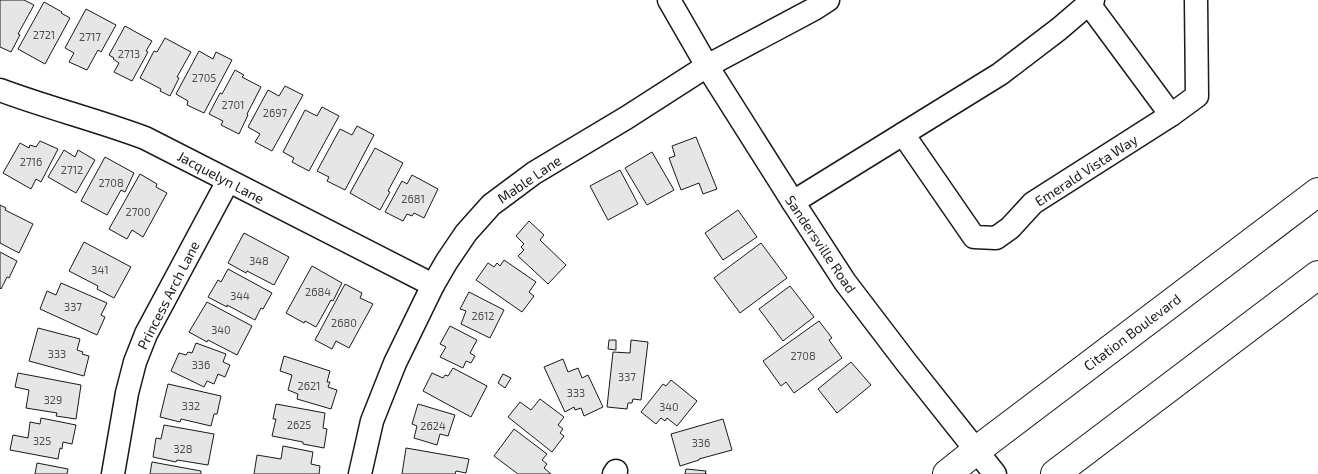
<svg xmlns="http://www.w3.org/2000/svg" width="1318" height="474" font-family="'Exo 2',sans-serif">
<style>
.building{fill:#e6e6e6;stroke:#1a1a1a}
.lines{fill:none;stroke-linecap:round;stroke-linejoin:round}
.minor-casing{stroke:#1a1a1a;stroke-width:25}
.major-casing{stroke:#1a1a1a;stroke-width:30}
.minor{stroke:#fff;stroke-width:22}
.major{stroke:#fff;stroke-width:28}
.labels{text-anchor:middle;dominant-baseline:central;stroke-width:4;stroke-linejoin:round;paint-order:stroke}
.number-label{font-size:11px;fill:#4d4d4d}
.street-label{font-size:14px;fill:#1a1a1a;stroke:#fff}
</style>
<rect width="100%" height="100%" fill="#fff"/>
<g class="building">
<polygon points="0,0 24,0 34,5 18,34 20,35 11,52 0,47"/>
<polygon points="44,2 62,12 61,13 70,18 45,64 18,49"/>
<polygon points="86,9 116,25 101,52 98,50 87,70 69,62 74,53 65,48"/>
<polygon points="125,26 152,41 146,51 148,52 132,81 114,72 119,63 113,59 114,58 109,55"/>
<polygon points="165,38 191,52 177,77 179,78 170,96 160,91 161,89 140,78 154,51 157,52"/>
<polygon points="199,51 213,59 216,52 232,60 204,113 187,105 188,101 176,94"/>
<polygon points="235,70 244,75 242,77 261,87 247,114 248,115 239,134 221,125 223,121 209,114 220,93 222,94"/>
<polygon points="285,86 303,95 272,151 255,142 260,134 248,127 268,90 279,96"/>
<polygon points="322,107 339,116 309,171 292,162 294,158 283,152 305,110 317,116"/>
<polygon points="357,126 374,135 345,190 327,181 329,177 317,171 340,129 352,135"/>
<polygon points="696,137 717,189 703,194 699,183 681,190 669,158 675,156 672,146"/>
<polygon points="40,141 58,149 41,182 36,179 31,189 3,173 20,143 29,148 30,145 36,147"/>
<polygon points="375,148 403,163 388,191 390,192 380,210 350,193"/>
<polygon points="64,150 75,157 78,150 95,160 76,193 48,177"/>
<polygon points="652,152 674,190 647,205 625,168"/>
<polygon points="105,157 134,173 125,192 121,190 107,215 81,201"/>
<polygon points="620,170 638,204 608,220 590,186"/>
<polygon points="140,174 157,184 156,187 167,193 143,237 132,230 127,239 109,229"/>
<polygon points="412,175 438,189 424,218 414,213 412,216 407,214 403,221 385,212 402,181 407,184"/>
<polygon points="0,205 6,208 5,210 33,224 19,253 0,243"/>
<polygon points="738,210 757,237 723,260 705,233"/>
<polygon points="529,221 544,235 540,240 566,265 548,284 518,256 524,250 521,247 524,244 516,236"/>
<polygon points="244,233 289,257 274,285 247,271 246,273 228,263"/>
<polygon points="84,242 131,267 114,298 97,289 98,286 69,271"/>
<polygon points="761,243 787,278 740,313 714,278"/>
<polygon points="0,252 17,261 9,278 7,277 1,289 0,288"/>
<polygon points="504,260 536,282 529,292 534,296 522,312 476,280 488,263 494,267 497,263 500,266"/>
<polygon points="312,266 342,283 333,301 331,300 316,327 305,321 304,323 286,313"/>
<polygon points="228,269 272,293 263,309 261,308 255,320 227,305 227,307 208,297 218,280 221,282"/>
<polygon points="61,283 107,303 101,315 105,317 97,335 40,309 47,291 56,295"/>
<polygon points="345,284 362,293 360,298 373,304 349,348 336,341 332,349 315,340"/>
<polygon points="790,286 814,317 783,341 759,309"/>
<polygon points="469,292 504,310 490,338 461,324 466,311 460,309"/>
<polygon points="207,302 252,326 237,355 208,340 207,342 189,332"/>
<polygon points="819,321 832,338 829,340 842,358 794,393 786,382 781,386 763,361"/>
<polygon points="450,326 477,340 470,353 475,356 471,363 466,361 463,368 440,357 446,347 440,344"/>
<polygon points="38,328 80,339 77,350 83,352 82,354 89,356 84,376 29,361"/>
<polygon points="609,340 616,340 616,350 608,349"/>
<polygon points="631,340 648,342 641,400 633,399 632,403 628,403 627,409 607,407 613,352 630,353"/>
<polygon points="196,343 226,354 223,362 230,365 225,377 218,374 214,384 207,381 204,387 171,371 179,353 186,355 188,352 192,353"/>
<polygon points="284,356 330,371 327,382 330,382 328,387 337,390 331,409 297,399 298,394 288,390 292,375 280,371"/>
<polygon points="563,359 568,372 578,368 582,378 588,375 603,407 584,416 581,408 575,410 574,407 565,412 544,367"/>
<polygon points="851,362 871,385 837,413 818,389"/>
<polygon points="453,368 487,386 471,417 423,391 432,373 443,378 445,375 448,376"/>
<polygon points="18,373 81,385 76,419 56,416 57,413 26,408 29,390 15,387"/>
<polygon points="503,374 511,378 505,388 498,383"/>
<polygon points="671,380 697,401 677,426 667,418 665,421 661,418 656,424 641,412 663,384 666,386"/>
<polygon points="168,384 221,396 217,414 214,414 211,426 181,419 180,422 160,417"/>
<polygon points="540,399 564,417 558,425 563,429 560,433 564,436 552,452 508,417 520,402 531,410"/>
<polygon points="276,404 325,413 323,428 327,429 324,448 303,444 303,442 272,436 276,419 273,419"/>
<polygon points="418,404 455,415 448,436 440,434 437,445 414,438 417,426 412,424"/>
<polygon points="41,418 76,425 72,444 63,442 62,449 60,448 58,459 10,450 13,435 28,438 30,422 40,424"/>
<polygon points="723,419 732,450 699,459 699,460 680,466 671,434"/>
<polygon points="164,425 214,434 208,465 177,460 176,462 153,457 156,438 161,439"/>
<polygon points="514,429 547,454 542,460 547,464 544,468 551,474 518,474 494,456"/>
<polygon points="283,446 313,452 311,464 320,466 319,474 254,474 257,455 281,459"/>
<polygon points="406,448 469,459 466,473 456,471 455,474 402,474"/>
<polygon points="152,462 201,471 201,474 150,474"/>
<polygon points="37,463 68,469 67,474 35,474"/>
<polygon points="686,469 706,471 705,474 707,474 685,474"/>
</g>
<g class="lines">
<g class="minor-casing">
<g id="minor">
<polyline points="669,0 707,66 793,202 845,282 906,362 995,474"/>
<polyline points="1089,4 1171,115"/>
<path d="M 0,90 C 48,108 97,120 145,138 L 433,285"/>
<polyline points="903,134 974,237 996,238 1010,228 1033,203 1171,115 1197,96 1196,0"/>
<polyline points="793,202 1000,74 1059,29 1093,0"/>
<polyline points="113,474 127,393 135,362 146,334 228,181"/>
<polyline points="360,474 372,421 395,363 433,285 447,261 466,233 491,205 534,173 626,118 707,66 814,9 828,0"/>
<polyline points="614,474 616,471"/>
</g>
</g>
<g class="major-casing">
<g id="major">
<polyline points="947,474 977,450 1318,192"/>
<polyline points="1055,474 1318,275"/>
</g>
</g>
<use href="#minor" class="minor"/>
<use href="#major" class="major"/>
</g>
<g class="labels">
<g class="number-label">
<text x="44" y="34">2721</text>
<text x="90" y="36">2717</text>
<text x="129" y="53">2713</text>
<text x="204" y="77">2705</text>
<text x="233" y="104">2701</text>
<text x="275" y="112">2697</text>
<text x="31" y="161">2716</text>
<text x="72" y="169">2712</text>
<text x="111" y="182">2708</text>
<text x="413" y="198">2681</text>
<text x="138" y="211">2700</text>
<text x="259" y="260">348</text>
<text x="100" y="269">341</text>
<text x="318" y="291">2684</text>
<text x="240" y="295">344</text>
<text x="73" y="306">337</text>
<text x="483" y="315">2612</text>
<text x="344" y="322">2680</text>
<text x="221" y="329">340</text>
<text x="57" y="353">333</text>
<text x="803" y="355">2708</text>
<text x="201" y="364">336</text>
<text x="627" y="376">337</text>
<text x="309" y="385">2621</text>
<text x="576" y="392">333</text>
<text x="53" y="399">329</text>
<text x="191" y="405">332</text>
<text x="669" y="406">340</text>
<text x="299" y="424">2625</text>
<text x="433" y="425">2624</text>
<text x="42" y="440">325</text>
<text x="701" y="442">336</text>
<text x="183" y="448">328</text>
</g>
<g class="street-label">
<text transform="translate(1086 170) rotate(-33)">Emerald Vista Way</text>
<text transform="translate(221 177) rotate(28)">Jacquelyn Lane</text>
<text transform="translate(529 179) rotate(-34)">Mable Lane</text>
<text transform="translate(821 244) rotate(56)">Sandersville Road</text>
<text transform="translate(168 295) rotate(-63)">Princess Arch Lane</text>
<text transform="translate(1132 332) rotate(-37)">Citation Boulevard</text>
</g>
</g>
</svg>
